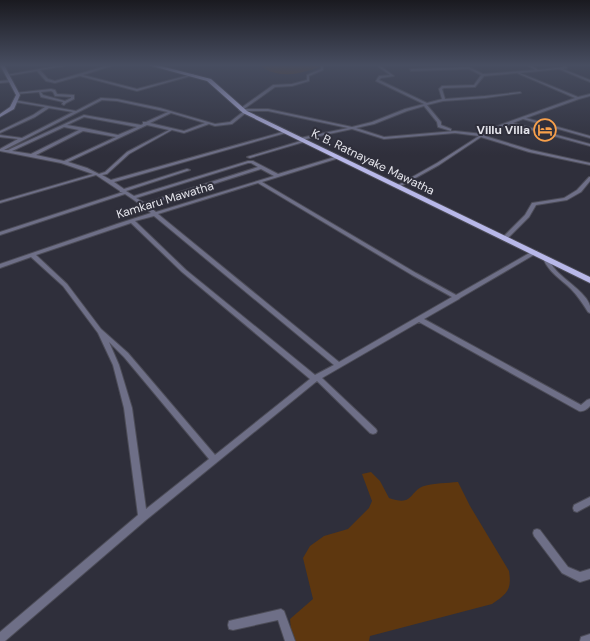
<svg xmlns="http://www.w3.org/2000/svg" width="590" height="641" font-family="'DM Sans',sans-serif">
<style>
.green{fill:#5e370f}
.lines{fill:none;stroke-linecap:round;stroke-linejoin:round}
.minor-casing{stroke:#4c4c57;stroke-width:2}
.secondary-casing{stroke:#4c4c57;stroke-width:2}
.trunk-casing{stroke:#4c4c57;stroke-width:2}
.minor{fill:#6e6f87;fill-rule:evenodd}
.secondary{fill:#9191b7;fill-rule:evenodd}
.trunk{fill:#b8b8e9;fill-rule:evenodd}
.labels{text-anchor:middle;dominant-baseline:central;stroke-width:4;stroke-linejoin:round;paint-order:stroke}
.far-poi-label{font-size:12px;font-weight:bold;fill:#e4e4eb;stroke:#2f2f3b;text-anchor:end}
.far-street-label{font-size:12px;fill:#e4e4eb;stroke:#2f2f3b}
</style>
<rect width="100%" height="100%" fill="#2f2f3b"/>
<g class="green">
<path d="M 259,65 L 325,65 C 303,73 280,81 259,65 Z"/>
<path d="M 371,472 L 380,481 L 389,498 C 414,507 409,491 424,486 C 435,483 447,483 458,482 L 470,506 L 509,571 C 512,590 507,594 492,604 L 370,636 L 369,641 L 292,641 L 290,619 L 313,599 L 303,558 L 310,546 L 324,536 L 348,529 L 369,508 L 372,501 L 362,474 Z"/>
</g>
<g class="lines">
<g class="minor-casing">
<g id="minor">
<polygon points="62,65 70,65 40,70 48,79 55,81 109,65 114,65 83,75 137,89 193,74 194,75 137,91 80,76 55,83 46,81 37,71 7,76 6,75"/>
<polygon points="321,65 323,65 323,70 309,76 309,81 292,86 275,87 244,109 241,108 273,85 292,84 307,80 307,75 321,69"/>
<path d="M 376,65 L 379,65 L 394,76 L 381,78 L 379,80 L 427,103 L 442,99 L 439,89 L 442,86 L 474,85 L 481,75 L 469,69 L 411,71 L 410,69 L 469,67 L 483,74 L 535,70 L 527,65 L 531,65 L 538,70 L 564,67 L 562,65 L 565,65 L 567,68 L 563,69 L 590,80 L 590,82 L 559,69 L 520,73 L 578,97 L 590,94 L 590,96 L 579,99 L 526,118 L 590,136 L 590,138 L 523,119 L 513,123 L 590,144 L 590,146 L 510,124 L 502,127 L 485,136 L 531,150 L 590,163 L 590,165 L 529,152 L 481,137 L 439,165 L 399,187 L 397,186 L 398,185 L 437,163 L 479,136 L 455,133 L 384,139 L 352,129 L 301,140 L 299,139 L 300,138 L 348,128 L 268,111 L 241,111 L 239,110 L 241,109 L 268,109 L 352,127 L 372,122 L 405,109 L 424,104 L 376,81 L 379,76 L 390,75 ZM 517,73 L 575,98 L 500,125 L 483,134 L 455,131 L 384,137 L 356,128 L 374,124 L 407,111 L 424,106 L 437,122 L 438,127 L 451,131 L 451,129 L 441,125 L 441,122 L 427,105 L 443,101 L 485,98 L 521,93 L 520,92 L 485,96 L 445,99 L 442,89 L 444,88 L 475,87 L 484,76 Z"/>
<polygon points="10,80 11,82 0,83 0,81"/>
<path d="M 51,89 L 55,90 L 57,94 L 74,95 L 74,99 L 66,103 L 64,105 L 62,104 L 63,102 L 41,97 L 39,92 L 16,94 L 15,93 ZM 51,91 L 53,92 L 55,96 L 71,97 L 71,98 L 65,101 L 43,95 L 41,92 Z"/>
<path d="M 101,98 L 117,99 L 160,108 L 215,124 L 230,122 L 244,111 L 247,112 L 232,124 L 215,126 L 209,124 L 184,133 L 172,130 L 129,154 L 107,174 L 102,175 L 111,180 L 286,131 L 289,132 L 114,182 L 124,189 L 187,169 L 190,170 L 126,191 L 134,196 L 248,161 L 253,161 L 278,174 L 338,156 L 340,157 L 339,158 L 262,182 L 416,273 L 456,295 L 533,251 L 537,251 L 537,253 L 460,298 L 459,299 L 424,319 L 581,405 L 587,400 L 590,399 L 590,406 C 587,409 584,412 579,411 L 419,322 L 322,378 L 376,429 L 377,431 L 376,433 L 373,434 L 370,433 L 317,381 L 146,520 L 5,641 L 0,641 L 0,632 L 138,515 L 124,408 L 113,365 L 98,333 L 63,286 L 31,257 L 0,268 L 0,264 L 117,224 L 151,213 C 143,206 134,200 125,194 L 0,235 L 0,232 L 123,192 L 120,192 L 120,191 L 96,175 L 0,203 L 0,201 L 93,174 L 61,163 L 0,151 L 0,149 L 18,139 L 0,137 L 0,135 L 22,138 L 73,112 L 49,108 L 35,117 L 0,133 L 0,131 L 33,115 L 45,107 L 15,102 L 14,100 L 76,111 ZM 102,100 L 117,101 L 168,112 L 146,122 L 143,122 L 143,124 L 141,125 L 84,115 L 8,150 L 4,150 ZM 171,113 L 205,123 L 184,131 L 150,123 ZM 84,117 L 137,127 L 118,135 L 84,128 L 67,125 ZM 147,125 L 169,130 L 127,152 L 105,172 L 99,174 L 87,168 L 68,162 ZM 64,127 L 79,130 L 31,154 L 12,151 ZM 83,131 L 116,137 L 64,161 L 36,155 ZM 248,163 L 251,163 L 258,167 L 145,203 L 136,198 ZM 261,169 L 274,176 L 156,212 L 147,205 ZM 258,183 L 412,275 L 452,297 L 339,362 L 158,214 ZM 154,216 L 334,365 L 315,375 L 186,270 L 135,221 ZM 131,223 L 182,272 L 310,379 L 215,455 L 128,353 L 101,329 L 67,284 L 36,255 ZM 109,342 L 124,357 L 209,459 L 146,509 L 132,408 L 119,365 Z"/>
<polygon points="304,140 307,141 250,158 247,157"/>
<polygon points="589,177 590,177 590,181 581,192 567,200 536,205 529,217 507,239 503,239 503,237 525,215 532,203 564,198 577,190"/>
<path d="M 546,256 C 550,259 551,265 555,269 C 563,279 587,293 590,306 C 590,308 590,311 590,313 L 588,312 C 583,304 578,296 571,289 C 561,279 548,272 543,258 Z"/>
<polygon points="590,497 590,505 577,512 574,511 573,508 574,505"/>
<polygon points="537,529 540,530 568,567 580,572 590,569 590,579 580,582 562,573 534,536 533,533 534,530"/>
<polygon points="281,609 284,611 295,641 285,641 278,620 233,630 229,629 228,625 229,621 233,620"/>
<polygon points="590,634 590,641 580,641 581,637"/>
</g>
</g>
<g class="secondary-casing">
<polygon id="secondary" points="0,65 4,65 20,95 14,109 0,117 0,114 10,107 16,95"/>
</g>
<g class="trunk-casing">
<polygon id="trunk" points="148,65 157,65 211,79 247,111 590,277 590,283 243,113 207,81"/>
</g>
<use href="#minor" class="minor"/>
<use href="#secondary" class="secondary"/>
<use href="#trunk" class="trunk"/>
</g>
<linearGradient id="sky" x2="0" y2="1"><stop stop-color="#1a1a20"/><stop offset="0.42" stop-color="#474d60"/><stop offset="1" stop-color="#474d60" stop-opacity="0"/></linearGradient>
<rect width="590" height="155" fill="url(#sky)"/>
<defs>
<g id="hotel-ring" transform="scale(1.15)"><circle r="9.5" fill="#2f2f3b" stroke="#f8a04b" stroke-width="1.5"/><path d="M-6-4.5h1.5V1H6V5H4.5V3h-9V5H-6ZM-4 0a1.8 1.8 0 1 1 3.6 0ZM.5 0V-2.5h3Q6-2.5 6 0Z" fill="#f8a04b"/></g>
</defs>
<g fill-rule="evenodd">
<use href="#hotel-ring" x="545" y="130"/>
</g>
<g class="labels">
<g class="far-poi-label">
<text x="530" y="130">Villu Villa</text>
</g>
<g class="far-street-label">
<text transform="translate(373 162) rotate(26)">K. B. Ratnayake Mawatha</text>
<text transform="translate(165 200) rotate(-17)">Kamkaru Mawatha</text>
</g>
</g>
</svg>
